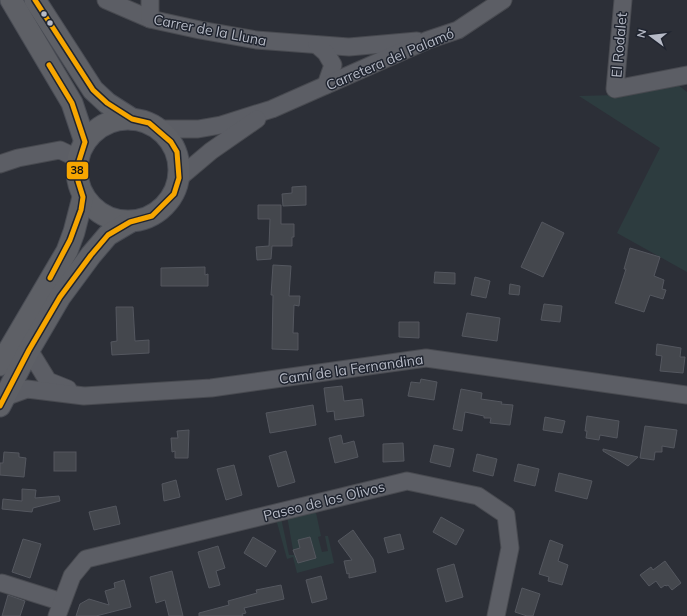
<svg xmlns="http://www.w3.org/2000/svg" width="687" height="616" font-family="Mulish,sans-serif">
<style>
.green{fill:#2d3c3f}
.building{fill:#44474d;stroke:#54575f}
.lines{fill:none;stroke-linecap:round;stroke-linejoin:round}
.minor-casing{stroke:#484a50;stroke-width:19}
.major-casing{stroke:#494c54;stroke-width:23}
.minor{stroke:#5c5e65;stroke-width:17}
.major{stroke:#5e6066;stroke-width:21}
.bus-1-casing{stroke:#202530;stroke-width:8}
.bus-1{stroke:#f7a600;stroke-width:5}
.bus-dot{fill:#b7bbc7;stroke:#202530;stroke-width:1.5}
.labels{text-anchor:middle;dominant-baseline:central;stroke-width:3;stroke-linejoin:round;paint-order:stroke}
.street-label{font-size:14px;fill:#b7bbc7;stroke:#202530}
.line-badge{stroke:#202530;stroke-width:1.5}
.pale-badge-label{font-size:11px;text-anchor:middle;font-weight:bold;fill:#111}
</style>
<rect width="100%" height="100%" fill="#2c2f37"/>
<g class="green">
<polygon points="673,81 687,92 687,272 617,233 660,148 579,96 616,95"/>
<polygon points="315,508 321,536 318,537 322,552 328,551 325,536 328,536 334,563 297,573 293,557 287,559 276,519 281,518 289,555 295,555 297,562 308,559 309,560 316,557 310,537 298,540 300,548 293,550 287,516"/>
</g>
<g class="building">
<polygon points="306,186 306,205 283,206 282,194 292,193 292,187"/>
<polygon points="258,205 281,205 281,224 294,224 294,237 292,237 292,246 272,246 271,259 257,260 256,247 269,246 270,219 258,219"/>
<polygon points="542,222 564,233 543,277 521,267"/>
<polygon points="630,248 660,257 654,276 664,280 662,289 666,290 663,299 650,295 644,312 615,303 626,269 624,269"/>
<polygon points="273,265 291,266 289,296 300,296 299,306 294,305 293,333 298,333 298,350 272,349 273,295 271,295"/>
<polygon points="205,267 205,275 208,274 208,286 161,286 161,268"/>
<polygon points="435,272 455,273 455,284 434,283"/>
<polygon points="475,277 490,281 486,298 471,295"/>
<polygon points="510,284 520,286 519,295 509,294"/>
<polygon points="544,304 562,306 560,322 541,320"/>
<polygon points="116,307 133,307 135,341 149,340 149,353 112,355 111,342 117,341"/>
<polygon points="467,313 500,318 497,341 462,336"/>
<polygon points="399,322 419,322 419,338 399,337"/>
<polygon points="657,344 681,348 680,357 685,357 683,373 660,371 662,356 656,355"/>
<polygon points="421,379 437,382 434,400 408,396 411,382 420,383"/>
<polygon points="342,386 344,401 362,399 364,416 335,420 334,411 327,412 324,388"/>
<polygon points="461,389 482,393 481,399 502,402 501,404 513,405 510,425 490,423 491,418 484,418 484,416 465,412 462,431 453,429"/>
<polygon points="313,405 316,425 270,433 266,413"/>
<polygon points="587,416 619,421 617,438 600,435 599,440 586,438 587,431 585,431"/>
<polygon points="545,417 565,421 562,433 543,430"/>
<polygon points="645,426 677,430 674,448 662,446 662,452 655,452 654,460 640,458"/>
<polygon points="189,430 188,458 175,458 175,451 172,452 171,438 178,438 177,431"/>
<polygon points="341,435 343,444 354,441 358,457 335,463 329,438"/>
<polygon points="403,443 404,461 383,462 383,444"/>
<polygon points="434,445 454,449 450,467 430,462"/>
<polygon points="603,449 638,457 628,466 603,451"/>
<polygon points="286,451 295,482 278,487 269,456"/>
<polygon points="4,452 19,453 19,457 26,458 24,477 0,475 0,463 3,463"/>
<rect x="54" y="452" width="22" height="19"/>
<polygon points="477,454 497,459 493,476 473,471"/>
<polygon points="518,464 539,469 535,486 514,481"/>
<polygon points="234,465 242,495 226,500 217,469"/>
<polygon points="559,473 592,481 587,499 555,491"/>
<polygon points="176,480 180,497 164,501 162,484"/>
<polygon points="22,489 36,490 35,498 59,496 60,501 33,508 32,512 2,509 3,499 22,501"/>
<polygon points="116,506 120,524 94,530 89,512"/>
<polygon points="441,517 464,530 456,545 433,532"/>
<polygon points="353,530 373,559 376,572 349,578 349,573 347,574 344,561 352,560 338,541"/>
<polygon points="400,534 404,549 388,553 384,538"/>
<polygon points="253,537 276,551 266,567 244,553"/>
<polygon points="310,537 316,558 298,563 293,550 300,548 298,540"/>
<polygon points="23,539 41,544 30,578 12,572"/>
<polygon points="550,540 563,545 558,561 568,565 562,585 548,581 549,577 539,574"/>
<polygon points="218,546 225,568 216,571 220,585 209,588 198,552"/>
<polygon points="665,561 681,583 672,590 668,585 666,586 665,585 661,588 656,581 649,586 640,575 651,567 653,570"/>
<polygon points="454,564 463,597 446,602 437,569"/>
<polygon points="172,571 183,616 169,616 165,600 156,603 150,577"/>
<polygon points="321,576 327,599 312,603 306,580"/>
<polygon points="124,580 131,607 96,616 76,616 80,604 89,599 109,605 105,591 115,588 114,583"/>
<polygon points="281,585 284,599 244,608 246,613 242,614 243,616 199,616 199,613 229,605 228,601 257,593 256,590"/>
<polygon points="522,588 540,594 533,616 527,616 515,612"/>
<polygon points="8,595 25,601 20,616 2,616"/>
</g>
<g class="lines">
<g class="minor-casing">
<g id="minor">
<polyline points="106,0 150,19 200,30 256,40 349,47 417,41"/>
<polyline points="150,0 150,19"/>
<polyline points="623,0 615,89 687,75"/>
<polyline points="317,45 326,53 333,65 326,85"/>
<polyline points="157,129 198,129 221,125 272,109 428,40 458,30 503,0"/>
<polyline points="0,164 18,158 60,150 79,159"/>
<polyline points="179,178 211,151 257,119"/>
<polyline points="29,350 48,381 68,389"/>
<polyline points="5,397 27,389 84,396 211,388 426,358 687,395"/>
<polyline points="2,583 62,602"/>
<polyline points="57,616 72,576 86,559 407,481 478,496 506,515 510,548 496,616"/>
</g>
</g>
<g class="major-casing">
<g id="major">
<polyline points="11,0 72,103 85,142"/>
<polyline points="35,0 93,90 107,103 132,119"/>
<circle cx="128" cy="170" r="51"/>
<polyline points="0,365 67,251 74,232 83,197"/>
<polyline points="0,406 29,350 60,297 91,255 108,235 130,222"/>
</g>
</g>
<use href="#minor" class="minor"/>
<use href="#major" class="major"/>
<g class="bus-1-casing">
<g id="bus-1">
<polyline points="49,65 72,103 85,142 79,161 77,171 78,181 83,197 81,210 70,240 50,278"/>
<polyline points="0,406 29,350 60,297 91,255 108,235 130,222 152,216 174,194 179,178 177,152 171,142 149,123 132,119 107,103 93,90 35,0"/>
</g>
</g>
<use href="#bus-1" class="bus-1"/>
</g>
<g class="bus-dot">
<circle cx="44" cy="14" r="3.5"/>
<circle cx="50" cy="23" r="3.5"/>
</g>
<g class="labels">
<g class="street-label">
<text transform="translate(210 30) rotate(11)">Carrer de la Lluna</text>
<text transform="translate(619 45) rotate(-85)">El Rodalet</text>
<text transform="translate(390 59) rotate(-23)">Carretera del Palamó</text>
<text transform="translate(351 369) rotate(-8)">Camí de la Fernandina</text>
<text transform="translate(324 501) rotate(-14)">Paseo de los Olivos</text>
</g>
</g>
<rect class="line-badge" x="66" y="161" width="23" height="19" rx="4" fill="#f7a600"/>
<g class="pale-badge-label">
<text x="77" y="174">38</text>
</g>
<g transform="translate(651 36) rotate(285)" stroke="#202530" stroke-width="3" paint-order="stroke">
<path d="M0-3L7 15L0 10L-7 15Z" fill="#b7bbc7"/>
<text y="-6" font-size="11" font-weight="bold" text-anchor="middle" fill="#b7bbc7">N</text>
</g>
</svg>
